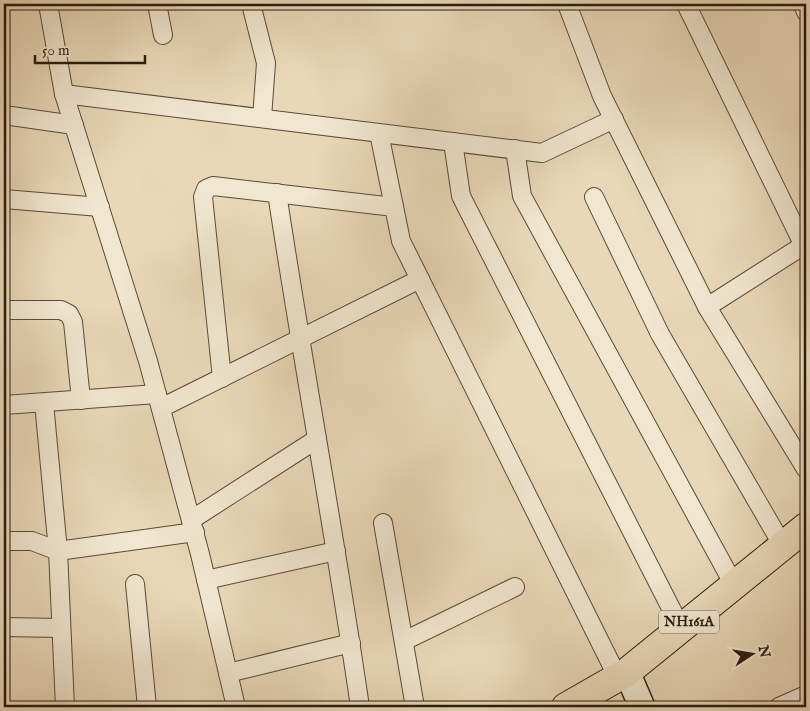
<svg xmlns="http://www.w3.org/2000/svg" width="810" height="711" font-family="'IM FELL English',serif">
<style>
.lines{fill:none;stroke-linecap:round;stroke-linejoin:round}
.street-casing{stroke:#5a4b3a;stroke-width:20}
.secondary-casing{stroke:#2a1c10;stroke-width:28}
.highway-casing{stroke:#2a1c10;stroke-width:30}
.street{stroke:#f1e6d0;stroke-width:18}
.secondary{stroke:#f1e6d0;stroke-width:25}
.highway{stroke:#e9d8b7;stroke-width:28}
.labels{text-anchor:middle;dominant-baseline:central;stroke-width:4;stroke-linejoin:round;paint-order:stroke}
.shield{fill:#f1e6d0;stroke:#66594a;stroke-width:1}
.shield-label{font-size:14px;font-weight:bold;fill:#2a1c10}
</style>
<rect width="100%" height="100%" fill="#e9d8b7"/>
<filter id="stains"><feTurbulence type="fractalNoise" baseFrequency=".004" numOctaves="4"/><feColorMatrix values="0 0 0 0 .2 0 0 0 0 .09 0 0 0 0 .02 0 0 0 .5 -.17"/></filter>
<radialGradient id="worn" r=".72"><stop offset=".6" stop-color="#630" stop-opacity="0"/><stop offset="1" stop-color="#630" stop-opacity=".3"/></radialGradient>
<g class="lines">
<g class="street-casing">
<g id="street">
<polyline points="48,4 64,94 148,361 200,554 236,707"/>
<polyline points="157,4 163,35"/>
<polyline points="251,4 266,63 262,118"/>
<polyline points="567,4 602,96 707,307 806,469"/>
<polyline points="686,4 806,250"/>
<polyline points="803,4 806,12"/>
<polyline points="64,94 542,153 614,119"/>
<polyline points="4,115 74,125"/>
<polyline points="379,133 401,241 618,678"/>
<polyline points="453,142 461,196 681,628"/>
<polyline points="515,149 522,196 734,585"/>
<path d="M 277,193 C 303,365 335,535 360,707"/>
<polyline points="594,197 660,334 783,546"/>
<polyline points="4,199 100,207"/>
<polyline points="707,307 804,245"/>
<polyline points="4,310 61,310 69,314 73,322 81,400"/>
<polyline points="222,378 203,197 206,189 213,186 394,207"/>
<polyline points="44,403 58,551 65,707"/>
<polyline points="4,405 157,394"/>
<polyline points="161,408 420,279"/>
<polyline points="191,520 317,439"/>
<polyline points="383,523 415,707"/>
<polyline points="4,541 32,541 58,551 195,532"/>
<polyline points="206,580 336,551"/>
<polyline points="135,584 147,707"/>
<polyline points="4,627 61,628"/>
<polyline points="404,641 515,587"/>
<polyline points="228,673 351,643"/>
<polyline points="779,707 806,695"/>
</g>
</g>
<g class="secondary-casing">
<polyline id="secondary" points="627,672 642,707"/>
</g>
<g class="highway-casing">
<polyline id="highway" points="566,707 627,672 806,527"/>
</g>
<use href="#street" class="street"/>
<use href="#secondary" class="secondary"/>
<use href="#highway" class="highway"/>
</g>
<g class="labels">
<rect class="shield" x="659" y="610.5" width="60" height="23" rx="4"/>
<g class="shield-label">
<text x="689" y="622">NH161A</text>
</g>
</g>
<rect width="810" height="711" fill="none" stroke="#e9d8b7" stroke-width="20"/>
<rect x="5" y="5" width="800" height="701" fill="none" stroke="#2a1c10" stroke-width="2.5"/>
<rect x="10" y="10" width="790" height="691" fill="none" stroke="#2a1c10"/>
<g transform="translate(752 654) rotate(78)" stroke="#f1e6d0" stroke-width="4" paint-order="stroke">
<path d="M0-4L9 19L0 12L-9 19Z" fill="#2a1c10"/>
<text y="-8" font-size="14" font-weight="bold" text-anchor="middle" fill="#2a1c10">N</text>
</g>
<path d="M35 55v8h110v-8" fill="none" stroke="#2a1c10" stroke-width="2.5"/>
<text x="42" y="55" font-size="15" fill="#2a1c10" stroke="#f1e6d0" stroke-width="4" paint-order="stroke">50 m</text>
<rect width="100%" height="100%" filter="url(#stains)"/>
<rect width="100%" height="100%" fill="url(#worn)"/>
</svg>
